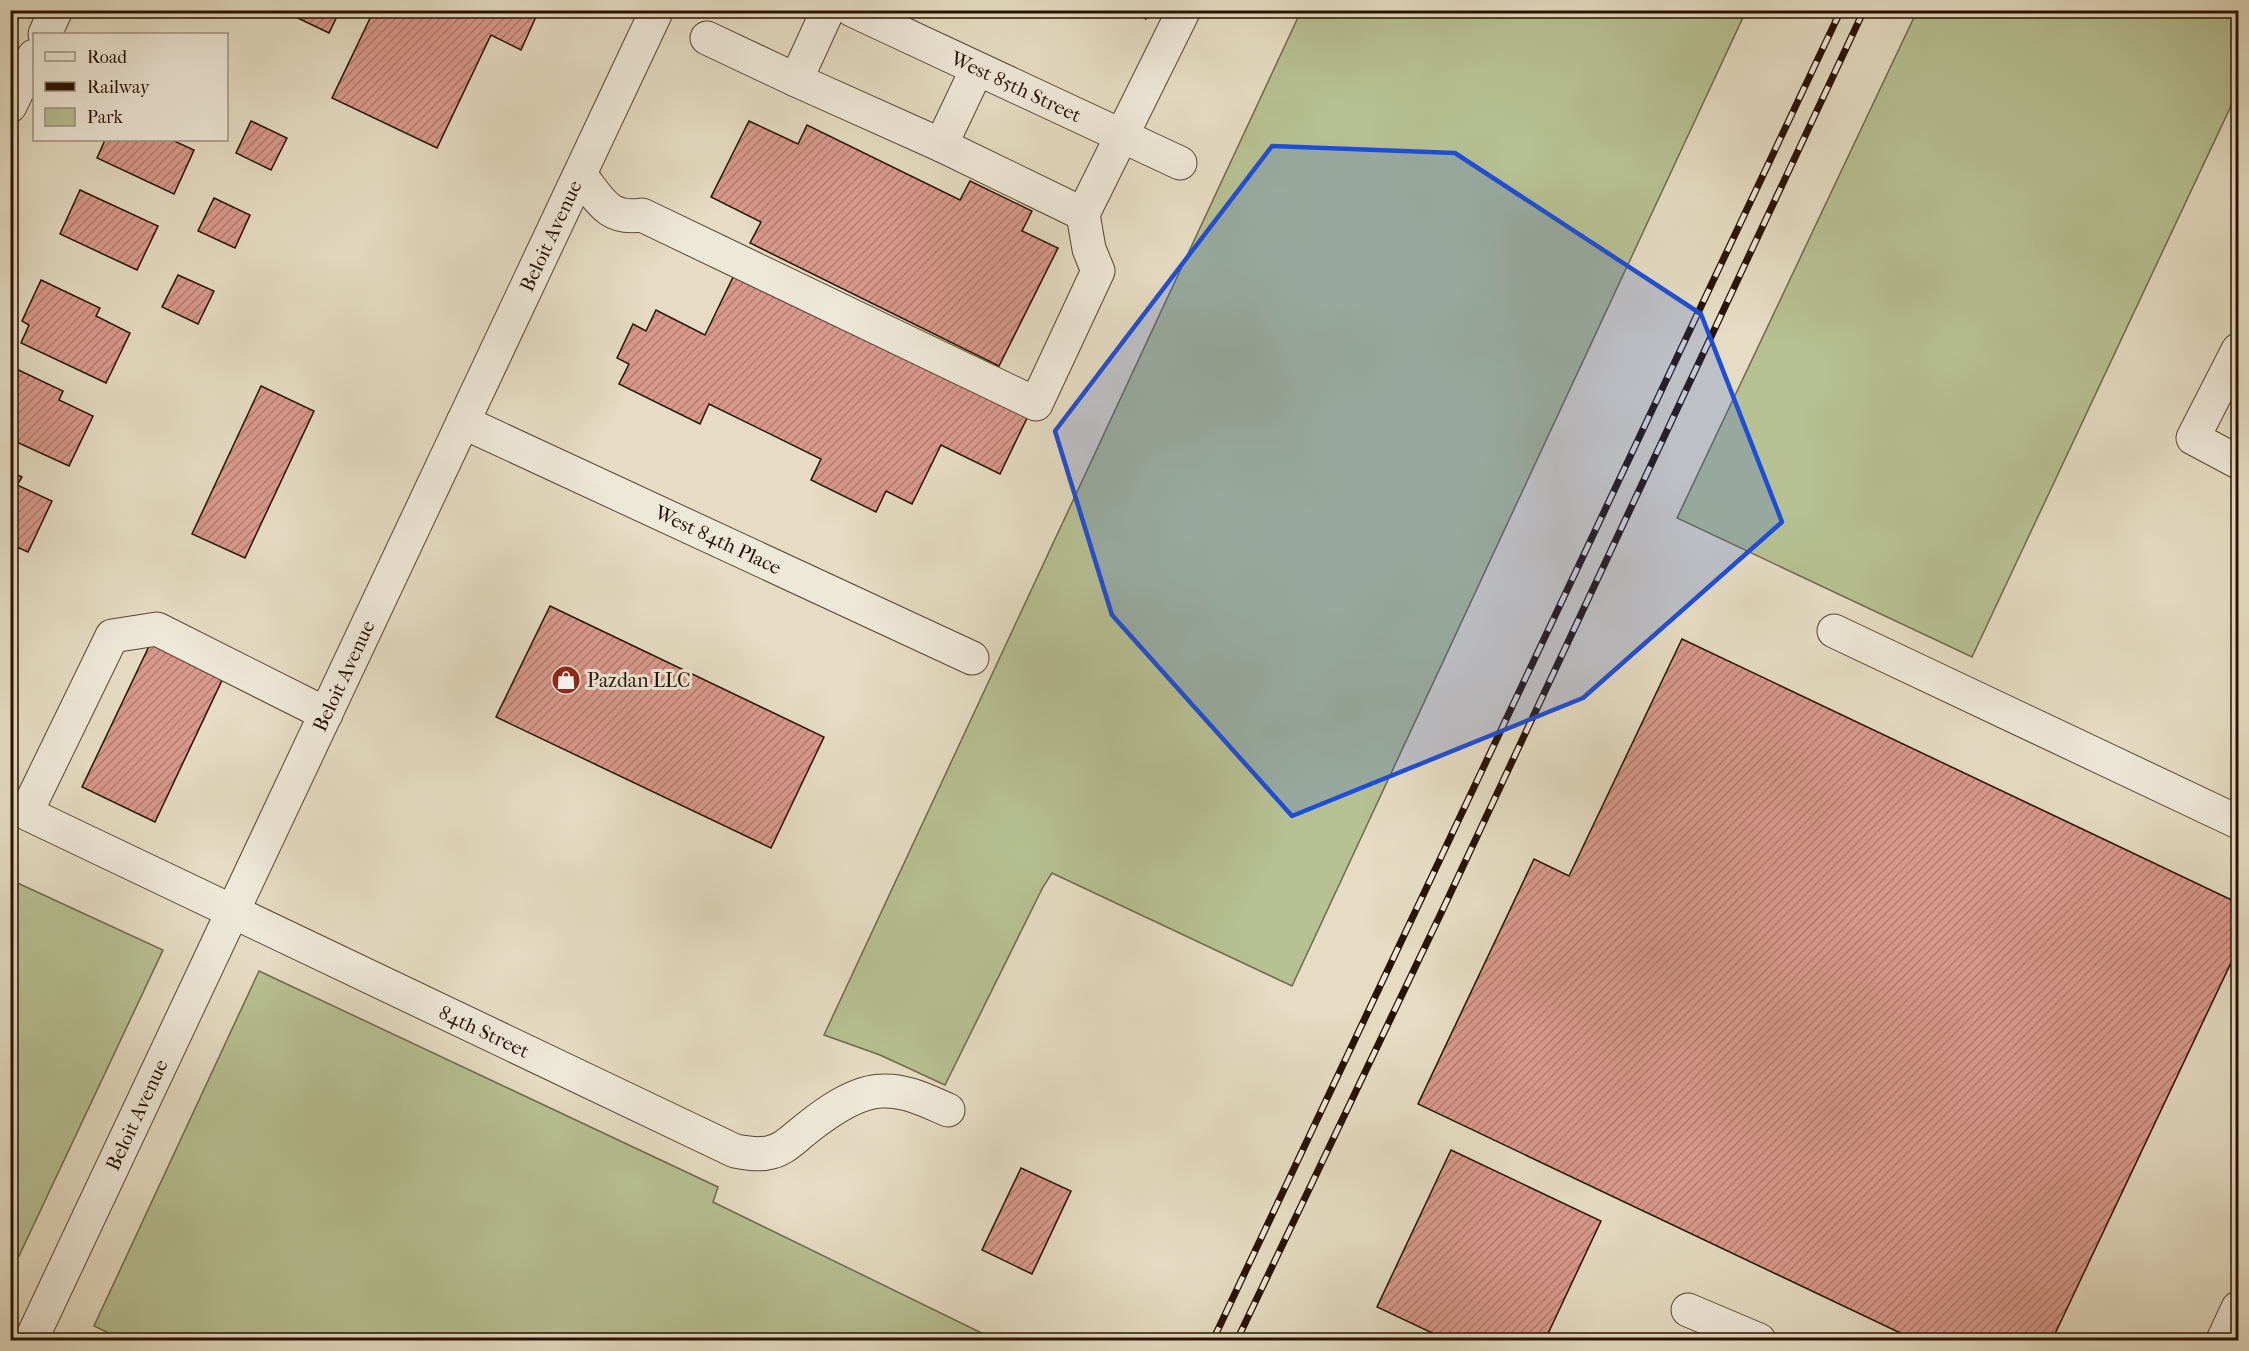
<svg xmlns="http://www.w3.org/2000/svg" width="2249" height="1351" font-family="'IM FELL French Canon',serif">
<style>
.green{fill:#b6c092;stroke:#6e694a;stroke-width:1.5}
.building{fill:url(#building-hatch);stroke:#271201;stroke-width:1.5}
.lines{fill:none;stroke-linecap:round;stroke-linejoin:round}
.minor-casing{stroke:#564432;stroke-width:35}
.minor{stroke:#eee8d8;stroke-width:33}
.rail-casing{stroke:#271201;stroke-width:7}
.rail{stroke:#eee8d8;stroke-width:4.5;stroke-dasharray:14;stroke-linecap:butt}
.marked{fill:#1d4ed8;fill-opacity:0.2;stroke:#1d4ed8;stroke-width:4.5;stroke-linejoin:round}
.labels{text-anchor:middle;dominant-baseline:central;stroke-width:6;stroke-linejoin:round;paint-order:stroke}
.street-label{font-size:20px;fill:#271201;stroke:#eee8d8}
.poi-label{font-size:20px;fill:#271201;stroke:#eee8d8;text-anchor:start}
</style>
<defs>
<pattern id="building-hatch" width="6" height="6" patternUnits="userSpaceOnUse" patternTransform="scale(1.5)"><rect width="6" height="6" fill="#d8998c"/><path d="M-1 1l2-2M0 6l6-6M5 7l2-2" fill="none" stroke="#af7b70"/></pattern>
</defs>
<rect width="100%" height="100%" fill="#e5dcc3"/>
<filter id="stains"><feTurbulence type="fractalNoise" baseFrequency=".00333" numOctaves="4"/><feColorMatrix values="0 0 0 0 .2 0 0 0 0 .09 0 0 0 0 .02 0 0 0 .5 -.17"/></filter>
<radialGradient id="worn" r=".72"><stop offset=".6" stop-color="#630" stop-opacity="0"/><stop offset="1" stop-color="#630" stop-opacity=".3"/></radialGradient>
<g class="green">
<polygon points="1301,11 1746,11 1292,986 1052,873 1043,887 945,1085 880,1055 824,1035"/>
<polygon points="1917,11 2238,11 2238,91 1972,657 1677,518"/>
<polygon points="11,880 163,950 19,1256 10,1252"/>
<polygon points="259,971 718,1187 713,1202 996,1340 123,1340 94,1326"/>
</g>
<g class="building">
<polygon points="281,10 340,10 329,33"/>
<polygon points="374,10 539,10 521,50 491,35 437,148 332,98"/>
<polygon points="1129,10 1150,10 1146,19"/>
<polygon points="251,121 287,138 271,170 236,153"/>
<polygon points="749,121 798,144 807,125 960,200 970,181 1032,211 1022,231 1058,248 999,366 750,243 761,222 711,197"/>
<polygon points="105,140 172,140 194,150 174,194 97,158"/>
<polygon points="80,190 158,226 137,270 60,234"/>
<polygon points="214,198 250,215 235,248 198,231"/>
<polygon points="736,271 1029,414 1000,474 941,445 912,504 886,491 876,512 811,480 821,459 709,404 700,424 619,384 629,364 617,358 633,324 646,331 656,310 705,335"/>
<polygon points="178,275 214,291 198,324 162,307"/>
<polygon points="41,280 100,308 96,316 130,333 106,383 21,343 29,325 22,321"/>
<polygon points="10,366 63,391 59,400 93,416 69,466 10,439"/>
<polygon points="261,386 314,411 245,558 192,534"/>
<polygon points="10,471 22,477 17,485 52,501 28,552 10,544"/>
<polygon points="550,606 824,737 771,848 496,717"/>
<polygon points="1682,639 2238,903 2238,948 2052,1340 1915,1340 1418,1104 1534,859 1569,876"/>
<polygon points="152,640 225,674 155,822 82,787"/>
<polygon points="1451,1150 1601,1221 1545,1340 1447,1340 1377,1307"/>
<polygon points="1021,1168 1071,1191 1032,1274 982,1250"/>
</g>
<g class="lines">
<g class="minor-casing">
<g id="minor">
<polyline points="852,10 1180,163"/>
<polyline points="45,34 56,10"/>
<polyline points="707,38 796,80 941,145 1083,214"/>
<polyline points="796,80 828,10"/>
<polyline points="10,106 34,56"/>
<polyline points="941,145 977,69"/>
<path d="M 585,181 C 602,204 611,220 642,215 L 1036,404 L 1098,271 L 1089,249 L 1083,214 L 1184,10"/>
<polyline points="2238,350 2193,438 2238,462"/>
<polyline points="463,422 972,658"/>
<polyline points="1834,631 2238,822"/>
<path d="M 326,714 L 157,629 L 112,636 L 26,813 L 735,1151 C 746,1153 757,1155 767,1153 C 783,1151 793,1139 806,1129 C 826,1113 856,1091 883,1091 C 906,1090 927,1101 948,1110"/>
<polyline points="1688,1310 1759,1340"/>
<polyline points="31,1340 657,10"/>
<polyline points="2223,1340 2238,1308"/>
</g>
</g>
<use href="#minor" class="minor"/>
<g class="rail-casing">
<g id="rail">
<polyline points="1213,1340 1841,10"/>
<polyline points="1237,1340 1443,909 1864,10"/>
</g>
</g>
<use href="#rail" class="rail"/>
</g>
<path class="marked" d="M 1272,146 L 1455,153 L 1701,314 L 1782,522 L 1583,698 L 1292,816 L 1112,615 L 1055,431 Z"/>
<defs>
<g id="shop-disc" transform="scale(1.5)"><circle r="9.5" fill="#8f2418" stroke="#eee8d8"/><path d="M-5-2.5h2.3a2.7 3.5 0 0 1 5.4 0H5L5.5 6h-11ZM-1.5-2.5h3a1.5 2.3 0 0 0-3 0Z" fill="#fff"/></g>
</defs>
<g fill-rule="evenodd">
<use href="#shop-disc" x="566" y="680"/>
</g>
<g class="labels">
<g class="street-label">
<text transform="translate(1016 87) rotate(25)">West 85th Street</text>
<text transform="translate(551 236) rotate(-65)">Beloit Avenue</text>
<text transform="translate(718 540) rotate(25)">West 84th Place</text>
<text transform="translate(344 676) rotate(-65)">Beloit Avenue</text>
<text transform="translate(484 1032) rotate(25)">84th Street</text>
<text transform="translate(137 1115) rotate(-65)">Beloit Avenue</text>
</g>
<g class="poi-label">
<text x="587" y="680">Pazdan LLC</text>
</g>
</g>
<rect width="2249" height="1351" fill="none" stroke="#e5dcc3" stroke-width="36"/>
<rect x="12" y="12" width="2225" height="1327" fill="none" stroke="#271201" stroke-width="3"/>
<rect x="18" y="18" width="2213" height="1315" fill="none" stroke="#271201" stroke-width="1.5"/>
<rect x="33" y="33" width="195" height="108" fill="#eee8d8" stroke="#9e9282" stroke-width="1.5"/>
<rect x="45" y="52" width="30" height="9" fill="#eee8d8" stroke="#9e9282" stroke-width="1.5"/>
<text x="87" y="63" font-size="18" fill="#271201">Road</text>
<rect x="45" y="82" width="30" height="9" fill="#271201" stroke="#9e9282" stroke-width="1.5"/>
<text x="87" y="93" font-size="18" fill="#271201">Railway</text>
<rect x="45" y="108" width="30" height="18" fill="#b6c092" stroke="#9e9282" stroke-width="1.5"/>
<text x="87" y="123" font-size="18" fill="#271201">Park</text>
<rect width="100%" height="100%" filter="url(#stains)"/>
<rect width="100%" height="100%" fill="url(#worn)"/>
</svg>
